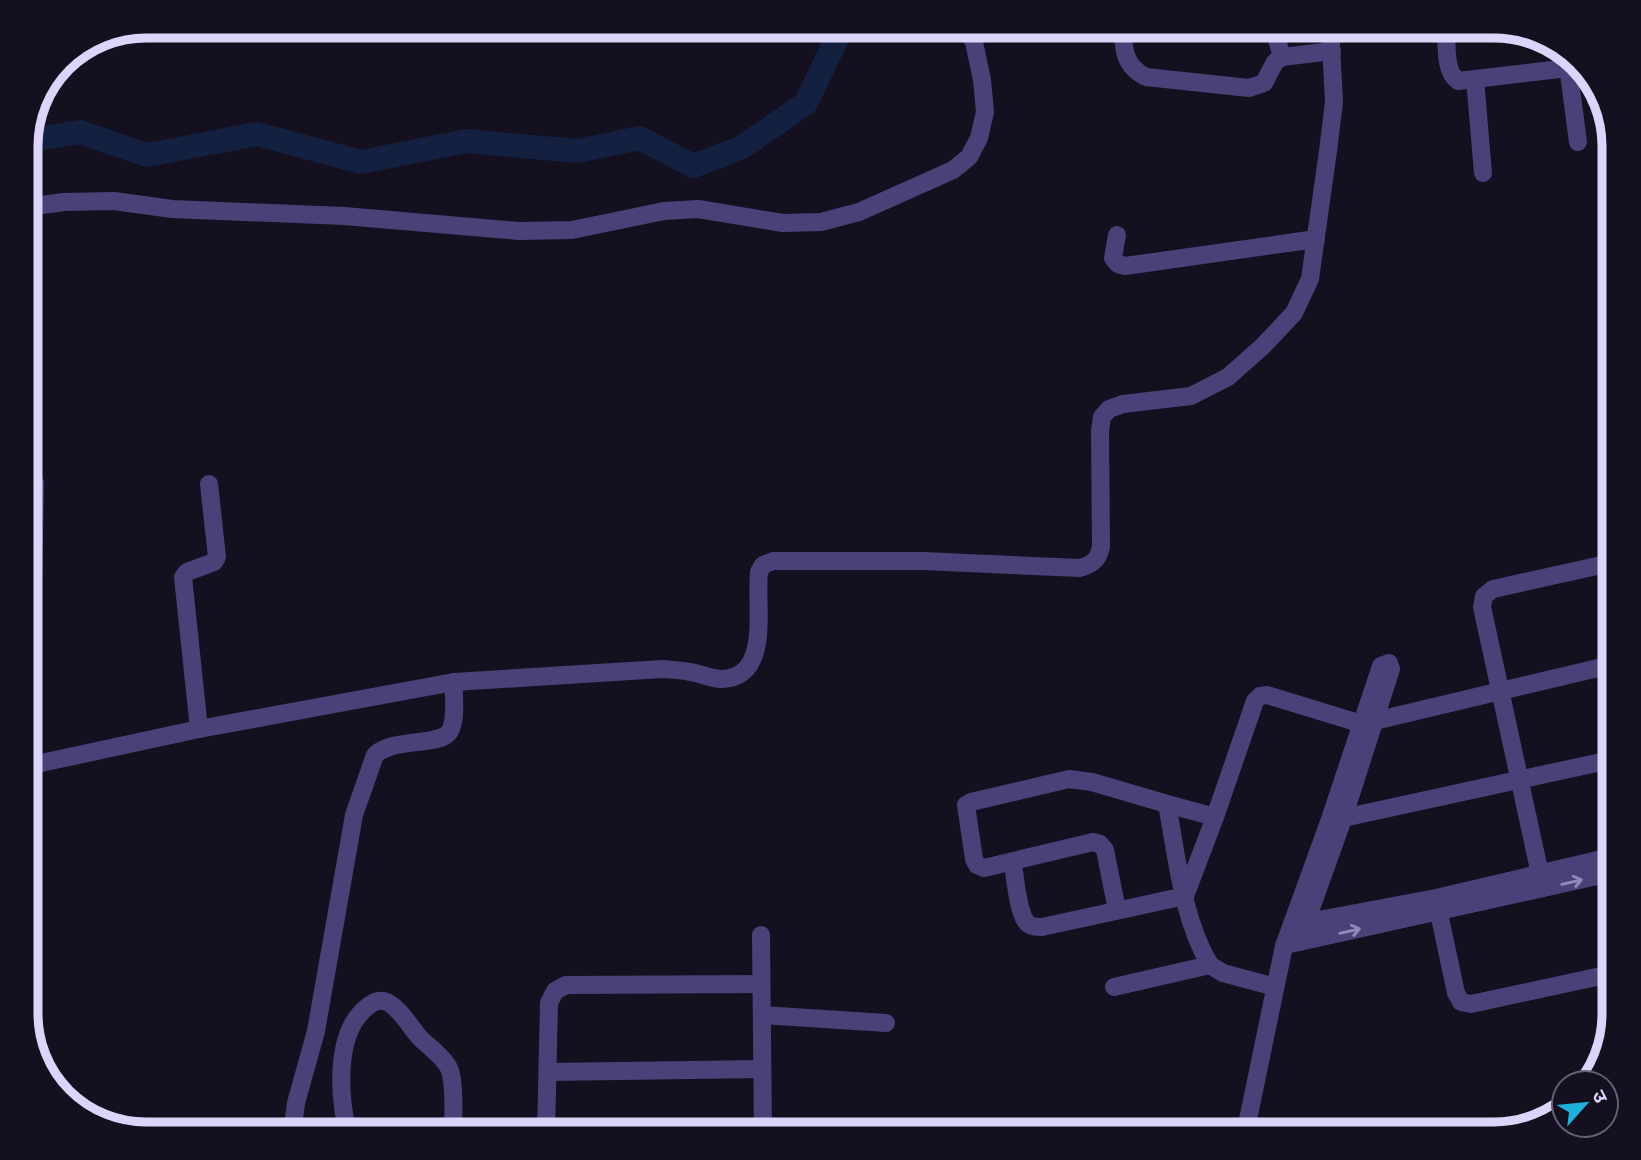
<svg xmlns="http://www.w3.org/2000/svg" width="1641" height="1160" font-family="'Varela Round','Noto Sans Devanagari',sans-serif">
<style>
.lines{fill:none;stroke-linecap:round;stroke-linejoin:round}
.river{stroke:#142040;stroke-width:24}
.minor{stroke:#4a4178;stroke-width:18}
.oneway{stroke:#948ab8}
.rim{fill:none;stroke:#ddd4f9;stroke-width:9}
</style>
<rect width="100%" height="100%" fill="#141020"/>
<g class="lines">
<polyline class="river" points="27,146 37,139 80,132 147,155 257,134 361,162 466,141 577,151 640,138 693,166 741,148 806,103 837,38 839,26"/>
<g class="minor">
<path d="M 1123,26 C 1123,49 1124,66 1146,77 L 1249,88 L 1264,83 L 1275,62 L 1282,57 L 1332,51"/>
<polyline points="1273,26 1282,57"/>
<path d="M 1446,26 C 1447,42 1444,72 1458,81 L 1568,68"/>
<polyline points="1566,51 1578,142"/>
<polyline points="1475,79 1483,173"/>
<polyline points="27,207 64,202 114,201 172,209 344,216 519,231 572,230 664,211 698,209 783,223 821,222 859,212 953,170 969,157 979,138 985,112 982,80 974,42 964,26"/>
<polyline points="1117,235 1113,258 1118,264 1125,266 1316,239"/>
<polyline points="27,595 33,586 35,483"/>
<polyline points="199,729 183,577 187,572 214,562 217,557 209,484"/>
<polyline points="27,766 199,729 454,682"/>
<polyline points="1167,804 1215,817"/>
<polyline points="1334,820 1615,759"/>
<path d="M 1013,863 C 1015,877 1018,913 1027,923 C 1031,927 1037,927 1042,927 L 1185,896 L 1215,817 L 1255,701 L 1260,696 L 1267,695 L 1362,724 L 1615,664"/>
<polyline points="1543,888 1482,607 1484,596 1493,589 1615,562"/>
<polyline points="1436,899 1456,993 1461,1002 1471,1004 1615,973"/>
<path d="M 1117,910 L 1105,850 L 1100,844 L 1093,842 L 984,868 L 977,865 L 974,859 L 966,805 L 971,802 L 1069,779 L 1092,782 L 1167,804 C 1177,857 1182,918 1210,965"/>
<polyline points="1297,924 1436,898 1615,856"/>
<polyline points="761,935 763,1134"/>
<polyline points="1290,944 1615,872"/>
<polyline points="1114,987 1210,965 1223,973 1275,987"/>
<polyline points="762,1015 886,1023"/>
<polyline points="548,1072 762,1069"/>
<path d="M 292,1134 L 296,1103 L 316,1031 L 354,815 L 375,755 C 394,737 441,747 450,731 C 457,718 453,695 454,682 L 662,669 C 673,670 684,670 695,673 C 704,675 712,679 722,679 C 772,677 755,606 759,572 L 763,565 L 773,561 L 923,561 L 1080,568 C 1093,564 1098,560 1101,547 L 1100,431 L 1102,417 L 1109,409 L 1123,404 L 1191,396 L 1228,377 L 1263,346 L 1294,313 L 1310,279 L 1328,151 L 1334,102 L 1330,26"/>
<path d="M 348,1134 C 339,1097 334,1033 367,1007 C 373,1002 380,999 387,1002 C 401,1009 410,1027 420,1038 C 430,1048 448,1060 451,1074 C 455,1092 453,1115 453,1134"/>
<polyline points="546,1134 549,1003 555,991 566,985 761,984"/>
<polyline points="1245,1134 1284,946 1329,822 1381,666 1389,663 1391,669 1343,819 1299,942"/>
</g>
</g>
<defs><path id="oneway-shaft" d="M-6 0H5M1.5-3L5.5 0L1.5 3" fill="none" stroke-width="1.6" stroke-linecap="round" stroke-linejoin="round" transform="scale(1.75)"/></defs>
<g class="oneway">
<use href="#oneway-shaft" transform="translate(1572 882) rotate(-13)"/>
<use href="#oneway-shaft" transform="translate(1350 931) rotate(-13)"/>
</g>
<path d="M0 0H1641V1160H0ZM146 38H1494A108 108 0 0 1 1602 146V1014A108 108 0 0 1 1494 1122H146A108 108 0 0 1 38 1014V146A108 108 0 0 1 146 38Z" fill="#141020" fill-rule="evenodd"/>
<path class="rim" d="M146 38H1494A108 108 0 0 1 1602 146V1014A108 108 0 0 1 1494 1122H146A108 108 0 0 1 38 1014V146A108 108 0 0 1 146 38Z"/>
<g transform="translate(1585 1104) rotate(63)"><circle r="33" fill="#141020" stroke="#645e77" stroke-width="2"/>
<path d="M0-5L12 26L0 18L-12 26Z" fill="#1eb2db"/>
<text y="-10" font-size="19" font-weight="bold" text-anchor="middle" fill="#ddd4f9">उ</text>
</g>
</svg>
